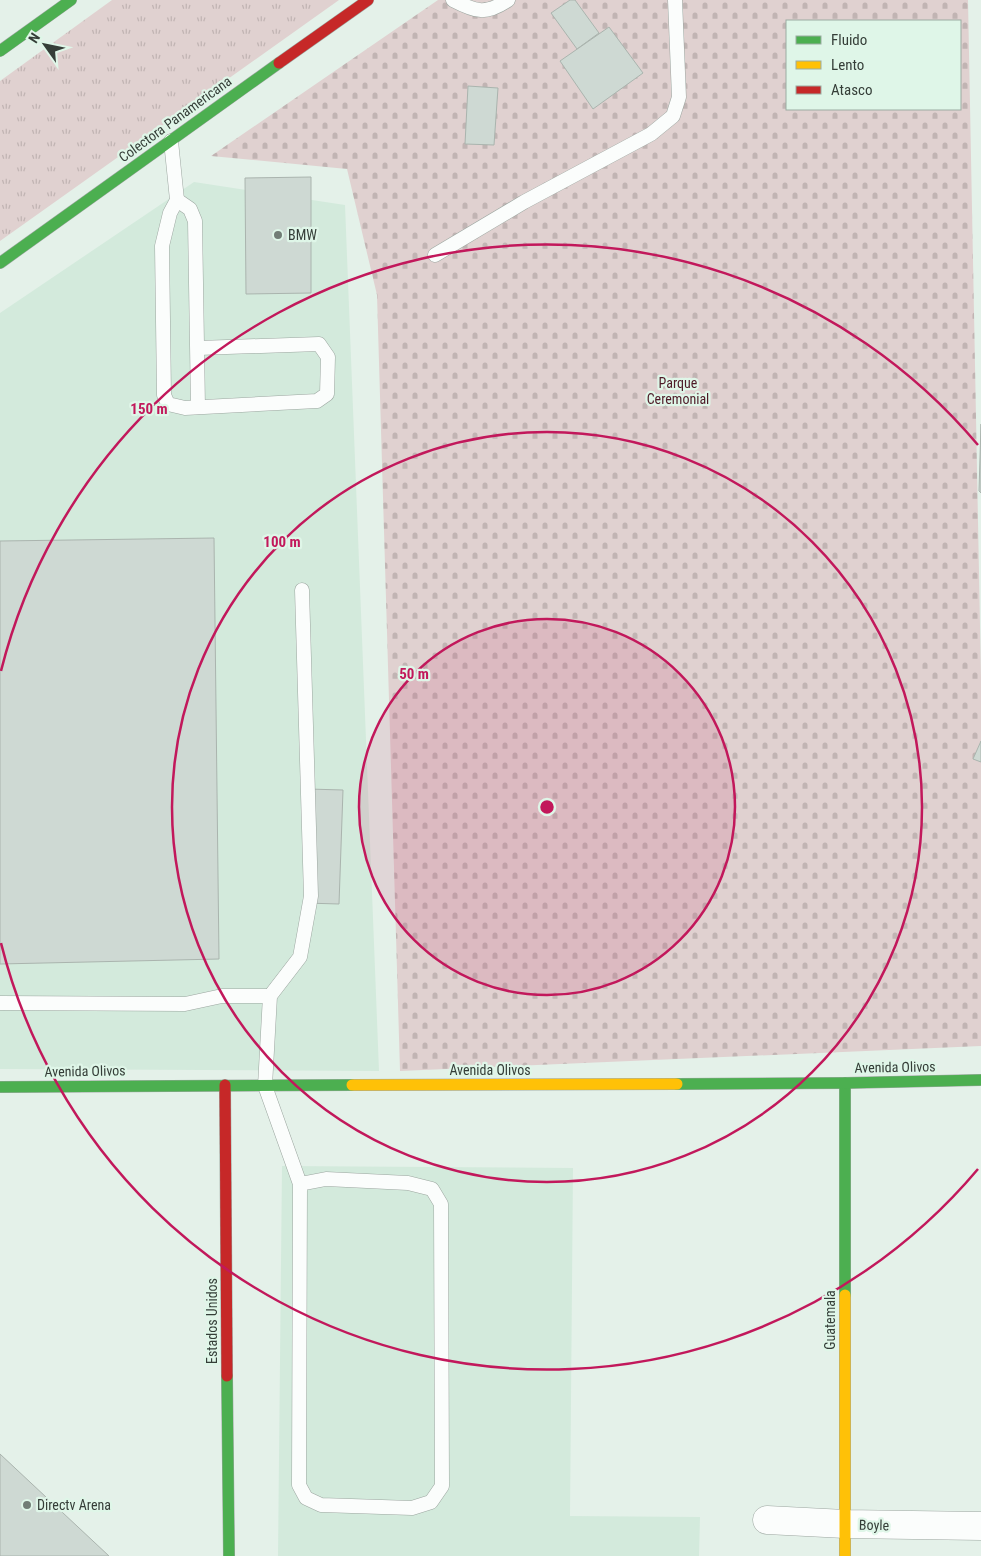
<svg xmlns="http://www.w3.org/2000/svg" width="981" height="1556" font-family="'Roboto Condensed',sans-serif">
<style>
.built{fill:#d3eadc}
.grass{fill:url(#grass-tufts)}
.cemetery{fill:url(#cemetery-stones);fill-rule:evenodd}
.building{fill:#ced9d3;stroke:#aab4ae}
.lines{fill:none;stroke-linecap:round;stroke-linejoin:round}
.lane-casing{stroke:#9ca6a0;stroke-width:15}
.street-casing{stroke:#9ca6a0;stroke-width:29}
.fast-casing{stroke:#9ca6a0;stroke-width:12}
.slow-casing{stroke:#9ca6a0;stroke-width:12}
.jam-casing{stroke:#9ca6a0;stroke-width:12}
.lane{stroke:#fbfdfc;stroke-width:14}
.street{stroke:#fbfdfc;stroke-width:28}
.fast{stroke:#4caf50;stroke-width:11}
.slow{stroke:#ffc107;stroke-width:11}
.jam{stroke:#c62828;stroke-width:11}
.ring{fill:none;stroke:#c2185b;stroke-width:2.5}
.poi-dot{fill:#727d76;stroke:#dff6e8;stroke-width:2}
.labels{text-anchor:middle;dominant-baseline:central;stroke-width:4.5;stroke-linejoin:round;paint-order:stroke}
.street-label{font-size:14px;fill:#353e38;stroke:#dff6e8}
.poi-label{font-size:14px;fill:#353e38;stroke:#dff6e8;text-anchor:start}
.park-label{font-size:14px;fill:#4e1a27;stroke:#dff6e8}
.centre{fill:#c2185b;stroke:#dff6e8;stroke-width:2.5}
.ring-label{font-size:15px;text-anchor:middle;font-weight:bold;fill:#c2185b;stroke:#dff6e8;stroke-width:4.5;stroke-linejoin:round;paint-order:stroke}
</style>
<defs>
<pattern id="grass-tufts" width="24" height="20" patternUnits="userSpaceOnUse" patternTransform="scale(1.25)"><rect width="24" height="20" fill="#e0d1d0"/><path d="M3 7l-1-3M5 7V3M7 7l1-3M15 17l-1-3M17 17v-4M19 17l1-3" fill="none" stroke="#c1b4b3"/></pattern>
<pattern id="cemetery-stones" width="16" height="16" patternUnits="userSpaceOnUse" patternTransform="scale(1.25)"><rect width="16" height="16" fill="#e0d1d0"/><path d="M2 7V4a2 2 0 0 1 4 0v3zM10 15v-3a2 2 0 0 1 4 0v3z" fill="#c1b4b3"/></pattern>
</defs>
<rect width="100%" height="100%" fill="#e4f1e9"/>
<g class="built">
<polygon points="194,182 345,205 379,1071 0,1069 0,313"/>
<polygon points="282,1166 573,1168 570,1516 700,1517 699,1556 278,1556"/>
</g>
<polygon class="grass" points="112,0 339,0 0,241 0,81"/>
<path class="cemetery" d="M 438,0 L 968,0 L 981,677 L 981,1046 L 400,1071 L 377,295 L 347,169 L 211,156 ZM 787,21 L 960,21 L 960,109 L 787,109 Z"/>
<g class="building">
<polygon points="570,0 575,0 599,33 577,49 551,13"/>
<polygon points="609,27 643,73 593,109 560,61"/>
<polygon points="468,86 498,88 494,145 465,144"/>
<polygon points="311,177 311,293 246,294 245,178"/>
<polygon points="981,424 981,493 979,491"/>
<polygon points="214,538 219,959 0,964 0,541"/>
<polygon points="981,741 981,762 973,759"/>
<polygon points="308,789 343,790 339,904 305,903"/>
<polygon points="0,1454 109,1556 0,1556"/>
</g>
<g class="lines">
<g class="lane-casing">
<g id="lane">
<path d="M 453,0 C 476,12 486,15 508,0"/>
<polyline points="171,141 177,200 170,213 162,246 164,395 168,404 185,408 317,401 327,394 328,357 319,344 198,348"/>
<polyline points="177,200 190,209 195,221 198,407"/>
<polyline points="435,255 524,202 651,134 673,116 679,97 675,0"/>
<polyline points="0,1003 185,1004 222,996 270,996"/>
<polyline points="300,1184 326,1179 408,1183 432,1189 441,1204 442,1486 431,1502 412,1508 321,1505 306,1498 299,1485 300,1184 265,1086 270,996 300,957 311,896 302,590"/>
</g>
</g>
<g class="street-casing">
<polyline id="street" points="767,1520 845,1524 981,1526"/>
</g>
<g class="fast-casing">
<g id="fast">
<polyline points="0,51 71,0"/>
<polyline points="0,263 279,63"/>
<polyline points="845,1083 845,1295"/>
<polyline points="677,1084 845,1083 981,1080"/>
<polyline points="0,1087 352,1085"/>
<polyline points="227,1376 229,1556"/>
</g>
</g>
<g class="slow-casing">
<g id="slow">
<polyline points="352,1085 677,1084"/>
<polyline points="845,1295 845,1556"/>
</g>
</g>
<g class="jam-casing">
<g id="jam">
<polyline points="279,63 368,0"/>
<polyline points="225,1085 227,1376"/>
</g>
</g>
<use href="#lane" class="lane"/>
<use href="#street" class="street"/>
<use href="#fast" class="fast"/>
<use href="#slow" class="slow"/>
<use href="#jam" class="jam"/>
</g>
<circle cx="547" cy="807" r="188" fill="#c2185b" fill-opacity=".12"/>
<g class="ring">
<circle cx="547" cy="807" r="188"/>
<circle cx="547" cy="807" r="375"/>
<path d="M978 1169A563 563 0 0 1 1 943M1 671A563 563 0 0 1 978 445"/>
</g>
<g class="poi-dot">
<circle cx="278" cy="235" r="5"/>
<circle cx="27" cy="1505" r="5"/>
</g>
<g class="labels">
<g class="street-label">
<text transform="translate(175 119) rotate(-36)">Colectora Panamericana</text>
<text transform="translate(895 1067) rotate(-1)">Avenida Olivos</text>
<text x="490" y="1070">Avenida Olivos</text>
<text transform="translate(85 1071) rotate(-1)">Avenida Olivos</text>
<text transform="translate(830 1320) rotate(-90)">Guatemala</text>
<text transform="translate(212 1321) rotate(-90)">Estados Unidos</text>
<text transform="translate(874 1525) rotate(1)">Boyle</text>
</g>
<g class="poi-label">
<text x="288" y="235">BMW</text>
<text x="37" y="1505">Directv Arena</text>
</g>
<g class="park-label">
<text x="678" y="383">Parque<tspan x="678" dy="16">Ceremonial</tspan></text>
</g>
</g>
<circle cx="547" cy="807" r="8" class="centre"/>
<g class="ring-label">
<text x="149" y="414">150 m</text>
<text x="282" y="547">100 m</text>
<text x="414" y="679">50 m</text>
</g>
<rect x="786" y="20" width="175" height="90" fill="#dff6e8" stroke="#9baca2"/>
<rect x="796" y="36" width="25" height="8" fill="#4caf50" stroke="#9baca2"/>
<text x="831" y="45" font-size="15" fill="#353e38">Fluido</text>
<rect x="796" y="61" width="25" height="8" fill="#ffc107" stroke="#9baca2"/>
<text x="831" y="70" font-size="15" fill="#353e38">Lento</text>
<rect x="796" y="86" width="25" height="8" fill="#c62828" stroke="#9baca2"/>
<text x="831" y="95" font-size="15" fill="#353e38">Atasco</text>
<g transform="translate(45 45) rotate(303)" stroke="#dff6e8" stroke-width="4" paint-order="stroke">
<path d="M0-4L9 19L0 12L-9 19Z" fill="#353e38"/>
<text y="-8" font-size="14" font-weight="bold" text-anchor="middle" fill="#353e38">N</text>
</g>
</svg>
